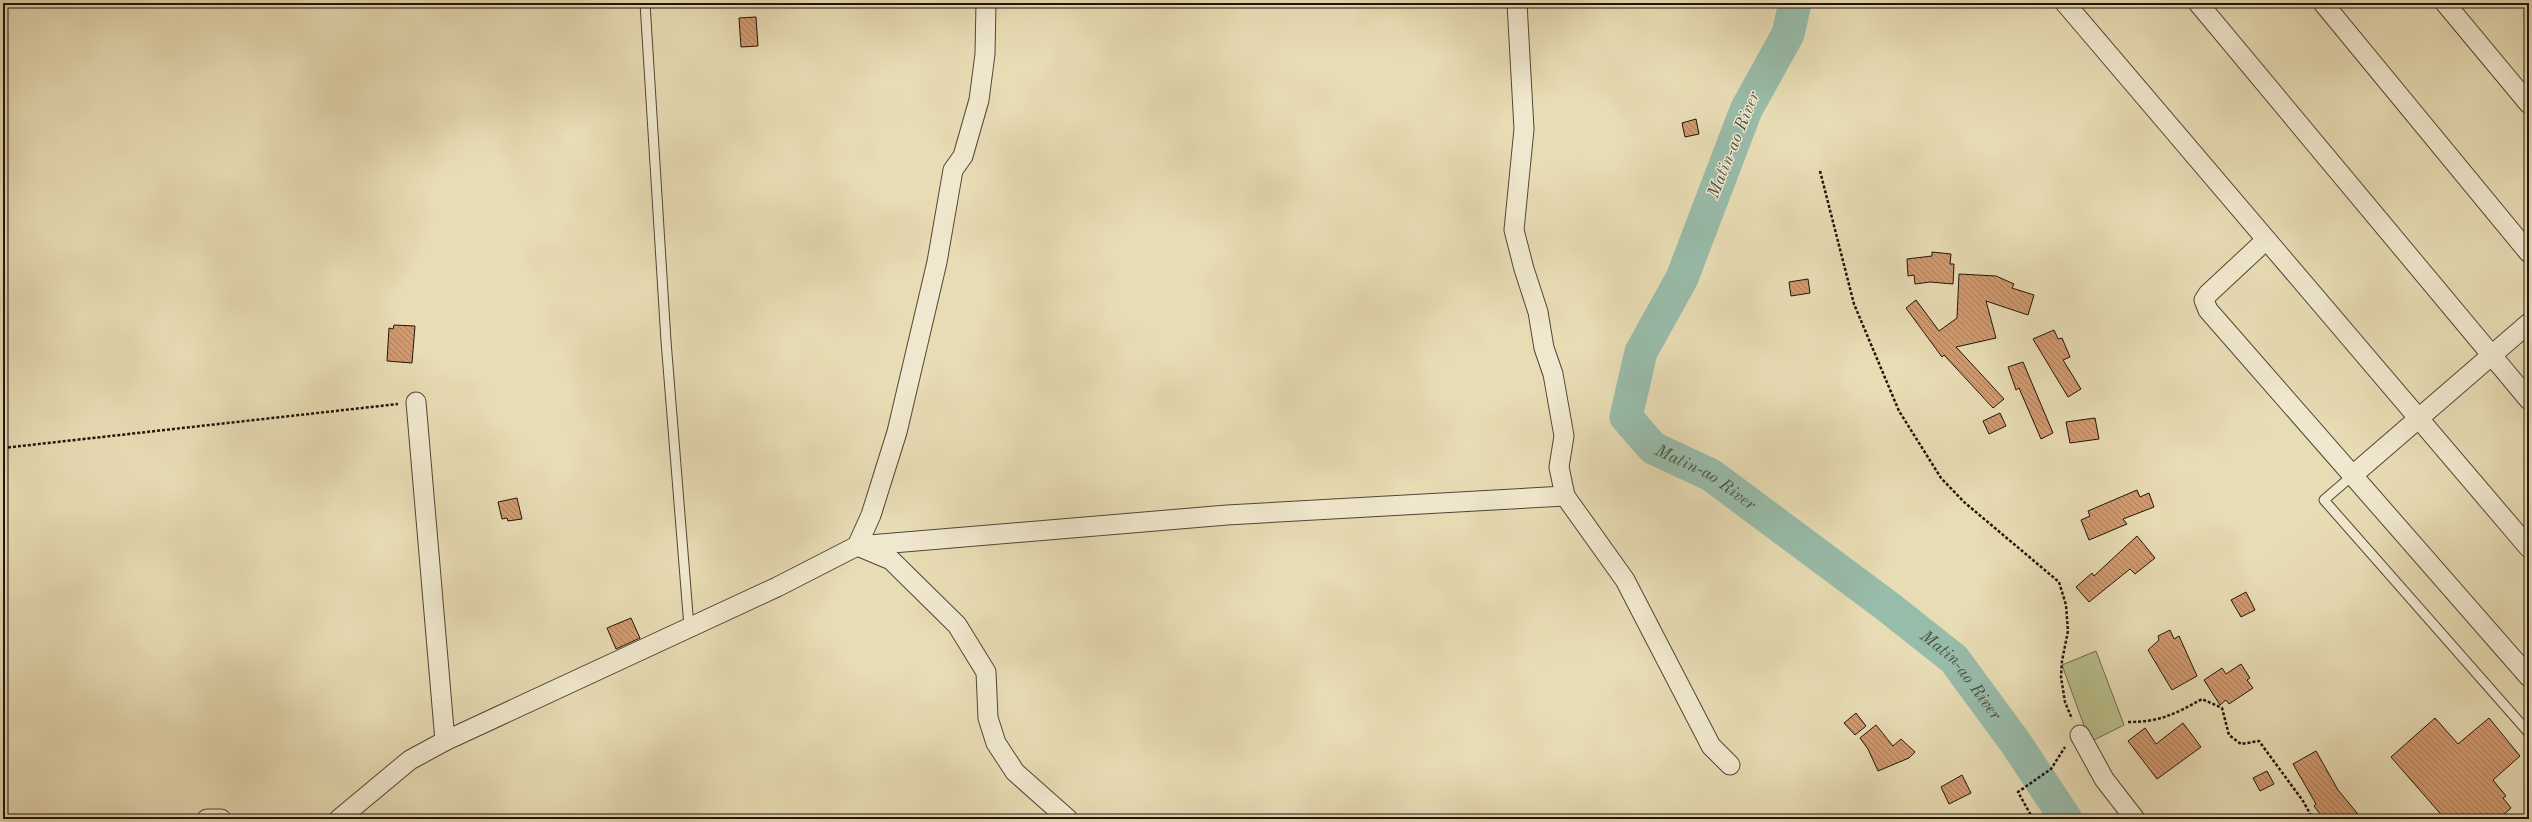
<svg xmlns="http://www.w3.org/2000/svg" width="2532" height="822" font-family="'Old Standard TT',serif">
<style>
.pitch{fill:#b8c08b;stroke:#6d6a4b}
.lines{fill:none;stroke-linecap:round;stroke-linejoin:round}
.river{stroke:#98bcaa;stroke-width:33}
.building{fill:url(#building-back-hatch);stroke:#22130b}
.service-casing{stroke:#544535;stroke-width:11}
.minor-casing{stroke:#544535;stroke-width:21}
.path{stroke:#22130b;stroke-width:2.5;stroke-dasharray:3 2;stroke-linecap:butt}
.service{stroke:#f0e8ce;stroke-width:9}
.minor{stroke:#f0e8ce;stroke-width:19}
.labels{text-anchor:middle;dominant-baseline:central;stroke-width:3;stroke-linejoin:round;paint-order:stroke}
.water-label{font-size:17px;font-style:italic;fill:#4b4e43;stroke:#f0e8ce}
</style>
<defs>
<pattern id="building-back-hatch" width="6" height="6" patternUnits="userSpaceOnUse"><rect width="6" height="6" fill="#d39a6f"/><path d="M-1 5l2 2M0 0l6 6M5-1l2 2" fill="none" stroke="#ab7c59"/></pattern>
</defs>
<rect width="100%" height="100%" fill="#e8dcb4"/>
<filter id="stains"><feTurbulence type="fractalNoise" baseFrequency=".005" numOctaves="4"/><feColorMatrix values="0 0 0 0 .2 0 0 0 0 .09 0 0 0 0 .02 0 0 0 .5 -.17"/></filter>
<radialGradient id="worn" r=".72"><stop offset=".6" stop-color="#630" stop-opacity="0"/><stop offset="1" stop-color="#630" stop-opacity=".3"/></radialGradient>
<polygon class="pitch" points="2096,651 2124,725 2090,742 2062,665"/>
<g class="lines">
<path class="river" id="s1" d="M 1795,3 L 1788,34 L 1746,110 L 1682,278 L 1641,352 L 1626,417 L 1653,448 L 1711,475 L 1887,606 L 1954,659 L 2015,742 L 2066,819"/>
</g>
<g class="building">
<polygon points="756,17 758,46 741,47 739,18"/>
<polygon points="1696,119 1699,134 1685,137 1682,123"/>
<polygon points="1932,252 1951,254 1950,264 1954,264 1953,284 1930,282 1915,284 1914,275 1908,276 1907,259 1932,256"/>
<polygon points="1959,274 1996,276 2014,284 2012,288 2034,295 2028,315 1986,301 1996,338 1956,347 2004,399 1993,408 1944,355 1942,357 1906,308 1916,300 1939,331 1957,318"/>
<polygon points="1808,279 1810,293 1791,296 1789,282"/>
<polygon points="394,325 415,326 412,363 387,361 389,328 393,329"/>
<polygon points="2054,330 2058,339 2062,338 2070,357 2063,360 2081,389 2068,397 2033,339"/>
<polygon points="2023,362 2053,433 2041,439 2019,388 2016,390 2008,367"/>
<polygon points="2000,413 2006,426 1989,434 1983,421"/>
<polygon points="2095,418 2099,439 2070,443 2066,422"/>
<polygon points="2137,490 2140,497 2149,493 2154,507 2123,519 2127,524 2089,540 2081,520 2090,516 2088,511"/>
<polygon points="517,498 522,519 508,521 507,518 502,519 498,502"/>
<polygon points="2137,536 2155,558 2135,574 2130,569 2089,602 2076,587 2092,573 2094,576"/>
<polygon points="2246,592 2255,610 2241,617 2231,600"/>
<polygon points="631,618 640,638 616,649 607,628"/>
<polygon points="2170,630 2174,639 2179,636 2197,676 2172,690 2148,650 2159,640 2158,636"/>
<polygon points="2241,664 2250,678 2247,680 2253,688 2229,704 2226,700 2220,705 2204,680 2222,668 2226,674"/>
<polygon points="1856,713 1866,726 1855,735 1844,723"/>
<polygon points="2435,718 2458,744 2489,718 2520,756 2493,780 2506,796 2503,798 2511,808 2499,819 2445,819 2391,757"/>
<polygon points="2183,723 2201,747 2157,779 2128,741 2145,728 2156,744"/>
<polygon points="1876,725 1893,746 1901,739 1915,752 1909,758 1878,771 1868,749 1860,738"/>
<polygon points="2316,751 2338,790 2362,819 2324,819 2314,806 2316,804 2293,764"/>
<polygon points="2267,771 2274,784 2260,791 2253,778"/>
<polygon points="1962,775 1971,793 1949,804 1941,787"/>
</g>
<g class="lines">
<g class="service-casing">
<g id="service">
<polyline points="645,3 666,341 689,627"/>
<polyline points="2353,475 2324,500 2529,733"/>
</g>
</g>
<g class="minor-casing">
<g id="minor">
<polyline points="1517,3 1524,129 1514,230 1524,269 1538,312 1544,348 1553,374 1564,436 1559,467 1565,496 1625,580 1711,746 1730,765"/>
<polyline points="2065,3 2529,548"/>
<polyline points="2198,3 2529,400"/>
<polyline points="2323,3 2529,253"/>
<polyline points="2445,3 2529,104"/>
<polyline points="2266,240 2208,294 2204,300 2208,310 2529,677"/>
<polyline points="416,402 445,741"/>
<polyline points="2353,475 2529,323"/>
<polyline points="857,546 871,515 897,432 937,262 953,170 963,156 979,100 985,54 986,3"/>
<polyline points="860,547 891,560 957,625 986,672 988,718 996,743 1015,772 1068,819"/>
<polyline points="2080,735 2104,779 2135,819"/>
<polyline points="207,819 221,819"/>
<polyline points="339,819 410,760 445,741 777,587 857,546 1227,515 1565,496"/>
</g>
</g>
<g class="path">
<polyline points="1820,171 1854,304 1899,411 1941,478 1964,502 2059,582 2066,605 2068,631 2062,661 2061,677 2065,702 2072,719"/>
<polyline points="3,448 398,404"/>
<path d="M 2128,722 C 2160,722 2175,714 2202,699 L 2222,708 L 2229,735 L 2241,744 L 2259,741 L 2303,801 L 2313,819"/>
<polyline points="2033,819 2018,792 2051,769 2065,747"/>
</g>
<use href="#service" class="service"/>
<use href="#minor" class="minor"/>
</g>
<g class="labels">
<g class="water-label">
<text transform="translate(1734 145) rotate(-68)">Matin-ao River</text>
<text stroke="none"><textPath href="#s1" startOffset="551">Matin-ao River</textPath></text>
<text stroke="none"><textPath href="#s1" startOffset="876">Matin-ao River</textPath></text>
</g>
</g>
<rect width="2532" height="822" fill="none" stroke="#e8dcb4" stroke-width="16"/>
<rect x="4" y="4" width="2524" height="814" fill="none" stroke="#22130b" stroke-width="2"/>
<rect x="8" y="8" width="2516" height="806" fill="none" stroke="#22130b"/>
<rect width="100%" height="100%" filter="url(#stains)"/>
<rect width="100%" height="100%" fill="url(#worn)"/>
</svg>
